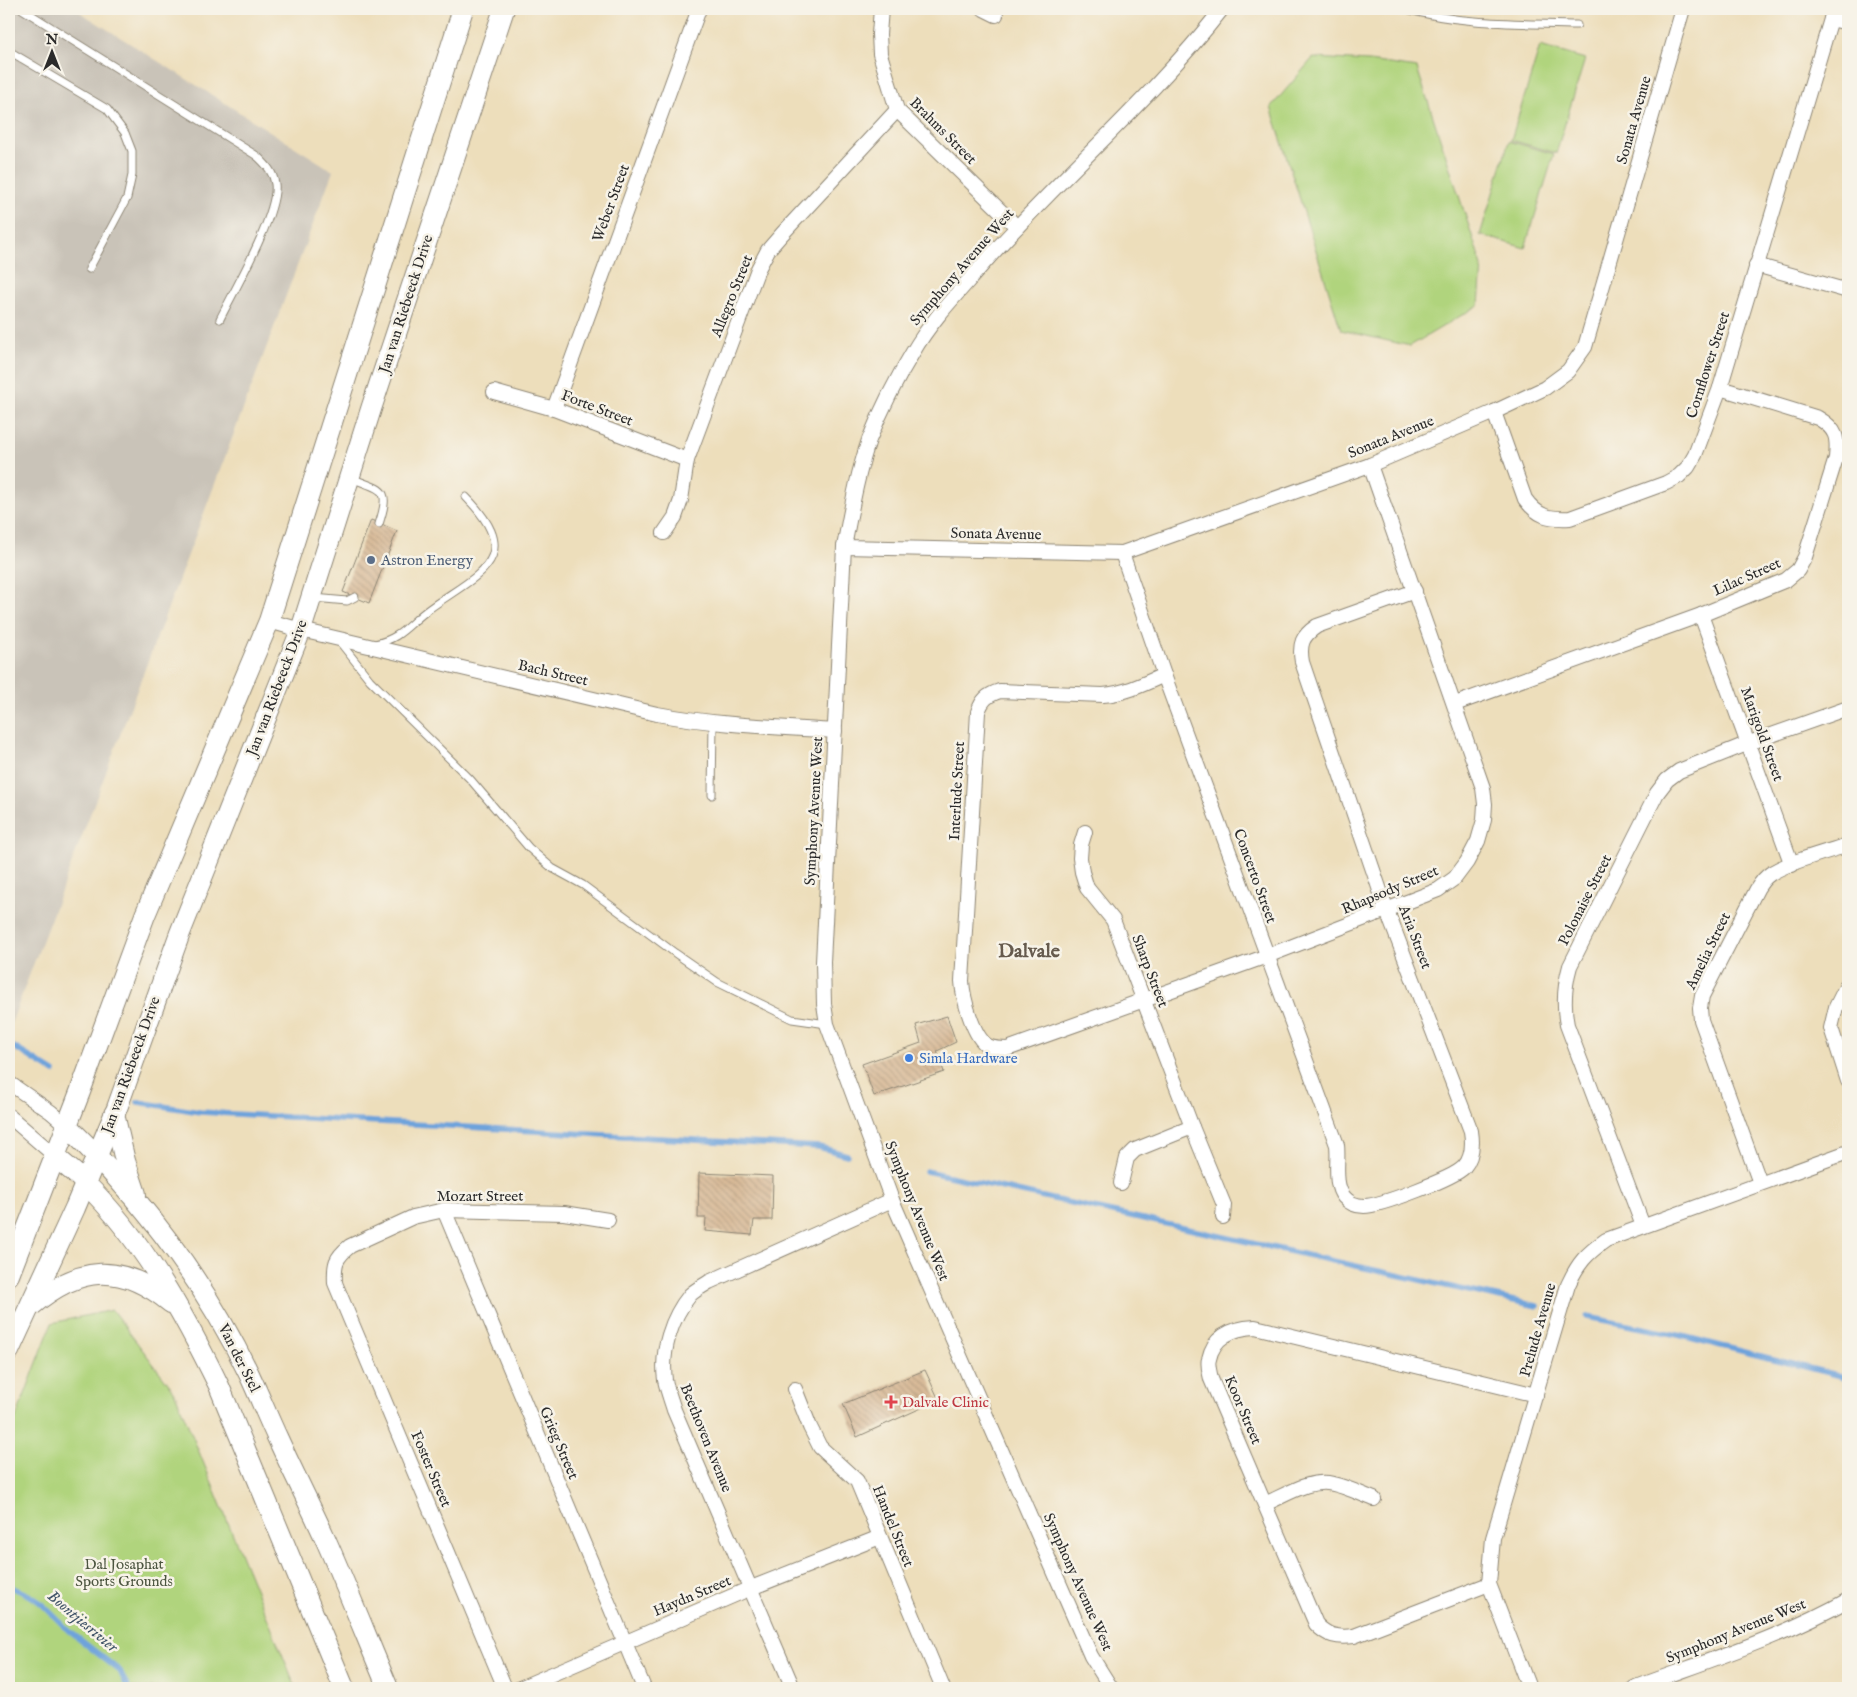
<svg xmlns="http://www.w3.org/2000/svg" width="1857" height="1697" font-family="'IM FELL English',serif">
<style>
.industrial{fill:#c9c3b8}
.park{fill:#b0d47d;stroke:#6e8054}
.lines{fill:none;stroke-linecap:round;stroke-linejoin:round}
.stream{stroke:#6ea3db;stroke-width:5.5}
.building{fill:url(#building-back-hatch)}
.lane-casing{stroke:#8c8473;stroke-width:9}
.street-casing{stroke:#8c8473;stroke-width:16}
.secondary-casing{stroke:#8c8473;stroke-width:22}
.lane{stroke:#fff;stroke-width:7}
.street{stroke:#fff;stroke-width:14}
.secondary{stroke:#fff;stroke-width:20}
.service-dot{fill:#5c6f8a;stroke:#f7f3e8;stroke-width:2}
.shop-dot{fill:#3f7fe0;stroke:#f7f3e8;stroke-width:2}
.health-dot{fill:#e0444e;stroke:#f7f3e8;stroke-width:2}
.labels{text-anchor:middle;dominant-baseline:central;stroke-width:5;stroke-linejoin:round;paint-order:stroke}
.street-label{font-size:15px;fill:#2b2b2b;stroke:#f7f3e8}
.service-label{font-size:15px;fill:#4e5e75;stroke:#f7f3e8;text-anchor:start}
.shop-label{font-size:15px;fill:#366cbe;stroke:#f7f3e8;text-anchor:start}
.health-label{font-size:15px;fill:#be3a42;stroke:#f7f3e8;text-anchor:start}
.park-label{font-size:15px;fill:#4c5540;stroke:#f7f3e8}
.water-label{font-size:16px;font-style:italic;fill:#425569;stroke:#f7f3e8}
.district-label{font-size:20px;font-weight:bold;fill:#665b4e;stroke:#f7f3e8}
</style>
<defs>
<pattern id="building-back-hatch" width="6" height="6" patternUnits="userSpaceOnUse" patternTransform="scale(1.25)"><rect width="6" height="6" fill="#d5b48f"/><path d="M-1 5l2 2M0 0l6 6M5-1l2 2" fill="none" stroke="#ad9375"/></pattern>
</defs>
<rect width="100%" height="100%" fill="#f7f3e8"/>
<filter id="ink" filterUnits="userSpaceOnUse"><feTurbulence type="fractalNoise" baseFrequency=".02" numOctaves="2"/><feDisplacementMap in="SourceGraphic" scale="10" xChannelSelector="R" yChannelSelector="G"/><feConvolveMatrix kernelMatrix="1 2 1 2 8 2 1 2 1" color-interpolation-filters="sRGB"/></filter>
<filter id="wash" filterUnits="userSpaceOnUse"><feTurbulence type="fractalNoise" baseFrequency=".0096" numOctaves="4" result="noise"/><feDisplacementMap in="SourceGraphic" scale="20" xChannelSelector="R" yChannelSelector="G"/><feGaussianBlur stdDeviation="1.12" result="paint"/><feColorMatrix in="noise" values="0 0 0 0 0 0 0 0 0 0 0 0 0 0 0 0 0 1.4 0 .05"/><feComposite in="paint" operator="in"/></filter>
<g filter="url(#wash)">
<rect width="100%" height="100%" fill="#eddebb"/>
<polygon class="industrial" points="9,9 75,9 333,171 9,1029"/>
<g class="park">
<polygon points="1540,46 1585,59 1556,153 1511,140"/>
<polygon points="1313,58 1369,61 1417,68 1482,266 1479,305 1410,346 1341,330 1271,107"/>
<polygon points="1509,141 1554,154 1525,248 1480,235"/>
<polygon points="112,1310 174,1391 296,1688 9,1688 9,1436 52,1323"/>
</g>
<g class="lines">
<g class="stream">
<polyline points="9,1044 54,1072"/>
<polyline points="138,1102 200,1112 819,1147 847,1155"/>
<polyline points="926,1171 1537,1306"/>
<polyline points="1587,1317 1678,1335 1848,1378"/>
<polyline points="9,1586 31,1596 42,1604 69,1631 120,1671 128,1688"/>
</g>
</g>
<g id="blocks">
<g class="building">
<polygon points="371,520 397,531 369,603 343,592"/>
<polygon points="947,1016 956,1042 937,1051 944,1072 874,1096 862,1064 921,1043 916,1025"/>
<polygon points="699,1173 773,1176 772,1220 754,1220 752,1235 705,1231 706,1218 698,1218"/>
<polygon points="925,1370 939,1400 857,1437 843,1404"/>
</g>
</g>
</g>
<g filter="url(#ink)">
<use href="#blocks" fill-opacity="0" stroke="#8c8473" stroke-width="1"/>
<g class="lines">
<g class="lane-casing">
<g id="lane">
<path d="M 22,9 L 257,156 C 266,165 273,171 275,184 C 279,212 234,291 220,319"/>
<path d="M 1406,9 C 1461,25 1520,23 1577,25"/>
<polyline points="9,51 107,109 125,133 132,151 132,175 127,198 89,269"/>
<path d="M 351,478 C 383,491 391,487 379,524"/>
<polyline points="314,598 347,601 355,597"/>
<polyline points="339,641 370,680 470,779 529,848 552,868 583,885 675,953 717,982 792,1019 827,1024"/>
<path d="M 375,644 C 402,638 408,624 429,609 C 477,574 527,559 466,497"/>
<polyline points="712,795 713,723"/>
</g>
</g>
<g class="street-casing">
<g id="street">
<polyline points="881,9 879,34 880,54 897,110 1017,227"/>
<polyline points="984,9 996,15"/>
<polyline points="1831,19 1848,23"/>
<polyline points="1756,265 1848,291"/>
<polyline points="494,392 554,409 687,460"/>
<polyline points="554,409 699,9"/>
<path d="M 1494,412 L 1525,499 C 1538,517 1549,519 1570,518 L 1666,483 L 1679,476 L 1688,467 L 1695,455 L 1720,388 L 1834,9"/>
<polyline points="664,533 675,517 681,500 687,460 758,269 768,250 782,234 897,110"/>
<polyline points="844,547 1122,553 1370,465 1494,412 1545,388 1568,371 1585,347 1683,9"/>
<path d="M 1122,553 L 1164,675 L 1337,1145 C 1339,1160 1333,1184 1344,1197 C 1349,1203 1356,1206 1364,1206 C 1380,1206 1454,1178 1464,1167 C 1473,1157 1473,1144 1471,1131 L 1387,911 L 1302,662 C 1299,644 1302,636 1317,626 L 1415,591"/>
<polyline points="1701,615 1792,865"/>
<path d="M 269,621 L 301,630 L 657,714 C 716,725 775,727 835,731"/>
<path d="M 1164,675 C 1144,684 1126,693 1103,695 L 1000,691 C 987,695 982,700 978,712 L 962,981 C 963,998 973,1037 988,1046 C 994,1049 1000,1049 1007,1049 L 1267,956 L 1438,890 L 1455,878 L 1467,862 L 1478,841 L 1484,820 L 1485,804 L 1483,788 L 1370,465"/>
<path d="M 1455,704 L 1701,615 L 1786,580 L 1798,570 L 1805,557 L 1836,458 C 1838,438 1837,429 1818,418 L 1720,388"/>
<polyline points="1085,832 1081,845 1080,858 1082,872 1087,888 1113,920 1192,1127 1224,1205 1223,1217"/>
<polyline points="1848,983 1836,1007 1831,1028 1848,1081"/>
<polyline points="9,1083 51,1112 66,1125"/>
<polyline points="9,1116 54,1155"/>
<polyline points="1121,1183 1127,1158 1135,1150 1192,1127"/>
<path d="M 1760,1183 L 1701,1020 L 1700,1008 L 1702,996 L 1757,889 C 1760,884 1764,878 1770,874 C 1788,862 1826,852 1848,845"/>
<polyline points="444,1210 644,1688"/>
<path d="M 1643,1226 L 1567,1025 C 1563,1004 1564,987 1570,966 L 1657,793 L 1667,780 L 1679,771 L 1749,743 L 1848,708"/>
<polyline points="795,1389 810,1427 820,1447 857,1481 943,1688"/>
<path d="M 1265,1504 C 1286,1495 1310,1478 1333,1484 C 1347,1487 1361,1494 1374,1499"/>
<path d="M 1489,1584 L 1354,1636 C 1337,1638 1327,1636 1316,1624 L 1211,1379 C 1210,1373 1207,1365 1209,1359 C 1214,1335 1234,1328 1255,1327 L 1536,1395"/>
<path d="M 505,1688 L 335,1283 C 334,1264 335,1258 350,1246 L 413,1217 L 444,1210 L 564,1213 L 608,1220"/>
<polyline points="520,1688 751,1588 880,1537"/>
<path d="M 793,1688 L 674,1410 C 671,1400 667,1390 665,1380 C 661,1351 671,1318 690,1295 C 695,1290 703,1286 709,1282 L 892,1200"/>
<path d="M 1111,1688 L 1091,1656 L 892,1200 L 827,1024 L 824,1004 L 823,962 L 844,547 C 851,511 857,475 869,440 C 881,410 896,380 913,352 C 932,319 959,292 984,263 C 1061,176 1150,101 1222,9"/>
<path d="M 1529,1688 L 1489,1584 L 1493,1538 L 1568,1285 C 1578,1263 1586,1254 1606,1240 L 1848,1152"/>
<path d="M 1634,1688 C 1706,1661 1781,1638 1848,1600"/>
</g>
</g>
<g class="secondary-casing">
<g id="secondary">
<polyline points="114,1114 125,1161 136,1194"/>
<path d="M 66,1125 C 140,1197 204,1280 249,1374 C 259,1395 268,1418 278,1439 C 293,1472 310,1505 325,1538 C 347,1588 367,1638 388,1688"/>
<path d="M 54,1155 C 64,1165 76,1173 85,1183 C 143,1240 184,1314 219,1386 L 344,1688"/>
<polyline points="9,1275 80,1092 145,915 269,621 463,9"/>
<path d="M 31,1306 C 80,1265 121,1262 171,1303"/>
<polyline points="9,1351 75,1208 117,1108 180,933 301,630 372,406 504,9"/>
</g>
</g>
<use href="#lane" class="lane"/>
<use href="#street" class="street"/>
<use href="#secondary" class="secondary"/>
</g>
</g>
<circle class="service-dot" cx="371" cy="560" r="5"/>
<circle class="shop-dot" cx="909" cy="1058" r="5"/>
<path class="health-dot" d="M888.5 1394.5h5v5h5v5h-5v5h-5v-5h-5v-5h5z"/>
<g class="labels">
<g class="street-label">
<text transform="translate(1634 120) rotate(-74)">Sonata Avenue</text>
<text transform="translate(943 131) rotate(45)">Brahms Street</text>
<text transform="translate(611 203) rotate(-70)">Weber Street</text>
<text transform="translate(962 267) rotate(-49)">Symphony Avenue West</text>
<text transform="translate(732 296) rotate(-68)">Allegro Street</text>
<text transform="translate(406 304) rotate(-72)">Jan van Riebeeck Drive</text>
<text transform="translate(1708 365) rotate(-72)">Cornflower Street</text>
<text transform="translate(597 408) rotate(21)">Forte Street</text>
<text transform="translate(1391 437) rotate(-22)">Sonata Avenue</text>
<text transform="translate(996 534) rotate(1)">Sonata Avenue</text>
<text transform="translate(1747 577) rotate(-24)">Lilac Street</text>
<text transform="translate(553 673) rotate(13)">Bach Street</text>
<text transform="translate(277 688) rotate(-69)">Jan van Riebeeck Drive</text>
<text transform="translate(1762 734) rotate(70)">Marigold Street</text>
<text transform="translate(957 791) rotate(-87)">Interlude Street</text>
<text transform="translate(814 811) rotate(-87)">Symphony Avenue West</text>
<text transform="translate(1255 876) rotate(70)">Concerto Street</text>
<text transform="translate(1390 890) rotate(-23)">Rhapsody Street</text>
<text transform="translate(1585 900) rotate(-63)">Polonaise Street</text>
<text transform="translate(1415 937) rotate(69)">Aria Street</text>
<text transform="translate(1708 951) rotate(-64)">Amelia Street</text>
<text transform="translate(1150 971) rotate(69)">Sharp Street</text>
<text transform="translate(131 1065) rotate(-70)">Jan van Riebeeck Drive</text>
<text x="480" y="1196">Mozart Street</text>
<text transform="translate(917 1211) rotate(68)">Symphony Avenue West</text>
<text transform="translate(1538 1330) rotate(-74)">Prelude Avenue</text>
<text transform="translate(239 1358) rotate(63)">Van der Stel</text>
<text transform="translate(1243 1410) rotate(67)">Koor Street</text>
<text transform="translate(706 1438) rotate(68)">Beethoven Avenue</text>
<text transform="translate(559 1443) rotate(67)">Grieg Street</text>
<text transform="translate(431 1469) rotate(67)">Foster Street</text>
<text transform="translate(893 1526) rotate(68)">Handel Street</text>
<text transform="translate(1078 1582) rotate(66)">Symphony Avenue West</text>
<text transform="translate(692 1596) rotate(-23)">Haydn Street</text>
<text transform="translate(1736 1631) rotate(-22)">Symphony Avenue West</text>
</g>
<g class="service-label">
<text x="381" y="560">Astron Energy</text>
</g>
<g class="shop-label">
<text x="919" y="1058">Simla Hardware</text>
</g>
<g class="health-label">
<text x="902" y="1402">Dalvale Clinic</text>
</g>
<g class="park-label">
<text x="124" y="1564">Dal Josaphat<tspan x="124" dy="17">Sports Grounds</tspan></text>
</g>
<g class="water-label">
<text transform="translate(82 1622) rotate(40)">Boontjiesrivier</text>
</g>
<g class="district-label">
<text x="1029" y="951">Dalvale</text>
</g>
</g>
<rect width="1857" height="1697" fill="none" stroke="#f7f3e8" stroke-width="30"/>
<g transform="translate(52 52)" stroke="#f7f3e8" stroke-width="4" paint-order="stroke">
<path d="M0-4L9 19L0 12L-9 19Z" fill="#2b2b2b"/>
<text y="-8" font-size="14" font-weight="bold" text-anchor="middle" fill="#2b2b2b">N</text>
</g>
</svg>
